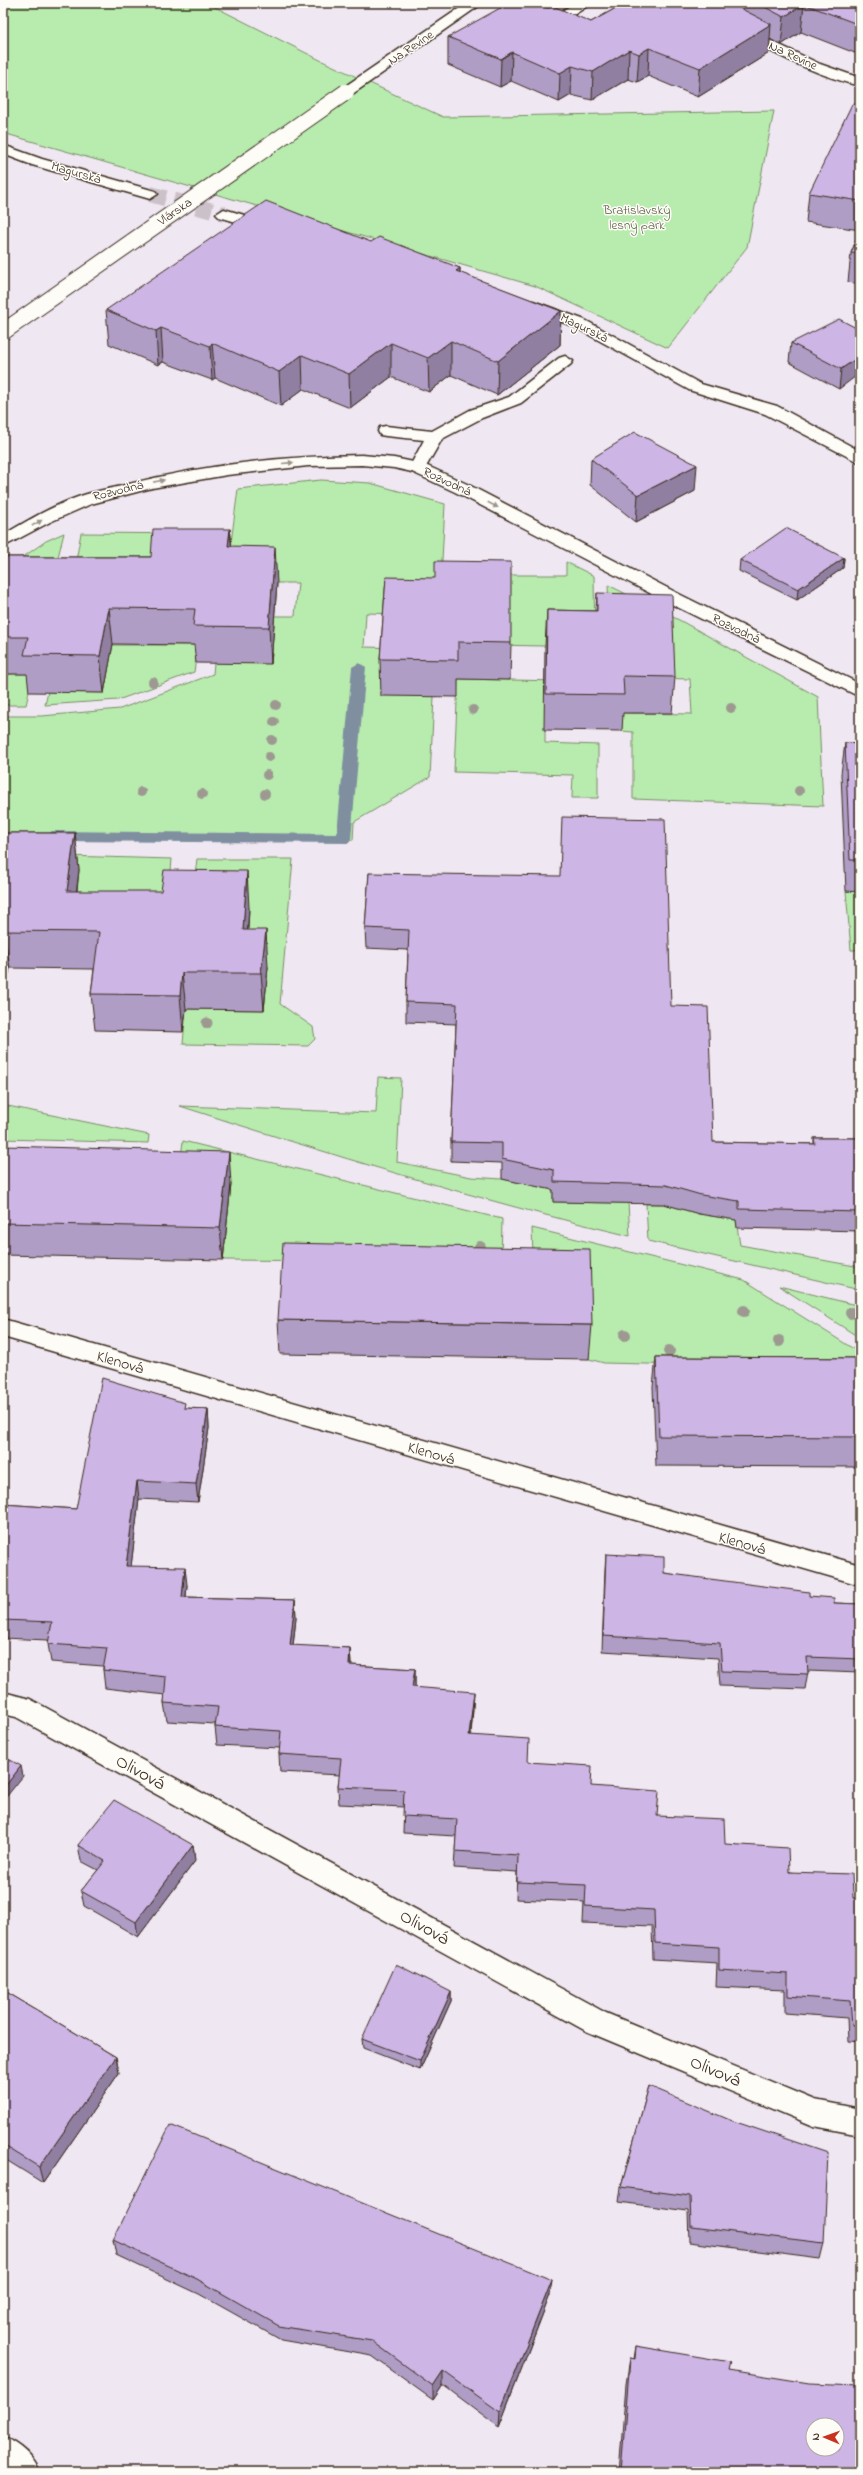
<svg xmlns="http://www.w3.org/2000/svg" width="863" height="2475" font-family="'Indie Flower',sans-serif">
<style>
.green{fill:#b8ecae;stroke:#7a8b66}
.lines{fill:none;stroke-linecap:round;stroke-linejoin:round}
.stream{fill:#808fa0;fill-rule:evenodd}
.minor-tunnel{stroke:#cbc1c8;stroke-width:16;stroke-dasharray:16 8;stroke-linecap:butt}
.service-casing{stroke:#3b2a1e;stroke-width:3}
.minor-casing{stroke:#3b2a1e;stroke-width:3}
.tertiary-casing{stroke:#3b2a1e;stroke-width:3}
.service{fill:#fdfcf7;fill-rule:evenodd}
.minor{fill:#fdfcf7;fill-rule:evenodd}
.tertiary{fill:#fdfcf7;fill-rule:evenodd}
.minor-bridge-casing{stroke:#3b2a1e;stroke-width:18;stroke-linecap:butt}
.minor-bridge{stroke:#fdfcf7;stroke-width:16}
.tree{fill:#9d9991}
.wall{fill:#b09dc6;stroke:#3b2a1e}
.shaded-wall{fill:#907fa1;stroke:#3b2a1e}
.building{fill:#cdb6e6;stroke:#3b2a1e;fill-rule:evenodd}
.oneway{fill:#9c938a}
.labels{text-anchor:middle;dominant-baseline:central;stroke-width:3;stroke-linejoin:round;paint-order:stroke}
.far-street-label{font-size:13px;fill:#3b2a1e;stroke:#fdfcf7}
.far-park-label{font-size:13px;fill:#5a5a42;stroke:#fdfcf7}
.street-label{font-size:16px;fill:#3b2a1e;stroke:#fdfcf7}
.near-street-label{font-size:19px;fill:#3b2a1e;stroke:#fdfcf7}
</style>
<rect width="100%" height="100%" fill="#efe7f2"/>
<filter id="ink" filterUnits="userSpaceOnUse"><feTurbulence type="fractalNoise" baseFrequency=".025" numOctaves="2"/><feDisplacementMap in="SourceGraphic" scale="8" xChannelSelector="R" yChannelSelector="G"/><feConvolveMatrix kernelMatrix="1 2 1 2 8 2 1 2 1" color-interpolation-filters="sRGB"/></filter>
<g filter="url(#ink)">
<g class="green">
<polygon points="3,3 207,3 320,60 443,117 774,111 747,247 668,348 535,286 3,133"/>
<polygon points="321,480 370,483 445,504 440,597 435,615 366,613 364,647 400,648 434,697 430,777 354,822 353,840 3,839 3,716 42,716 120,709 213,674 214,663 258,616 295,616 298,583 230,583 228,566 238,489"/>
<polygon points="64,533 51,585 3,571 46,541"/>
<polygon points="81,533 207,534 70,594"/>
<polygon points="566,562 594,576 595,647 493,645 460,575 566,575"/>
<polygon points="608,585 681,621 818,697 823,806 633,799 633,732 622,731 621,713 692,714 690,679 652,678 610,630"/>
<polygon points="96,645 198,645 194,672 118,700 45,705 48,692 104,693"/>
<polygon points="3,674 33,674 26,705 3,705"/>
<polygon points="458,679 562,681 545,695 545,743 598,745 598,798 572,798 573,775 454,772"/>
<polygon points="28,855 172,859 168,907 53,927"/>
<polygon points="197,859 293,859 280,1004 313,1027 315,1039 308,1046 183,1044 186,1009 264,1010 268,967 191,907"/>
<polygon points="846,891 860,892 860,950 851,950"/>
<path d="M 378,1077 L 401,1078 L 397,1162 L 471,1177 L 502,1179 L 553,1190 L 553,1202 L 628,1203 L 630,1236 C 477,1200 329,1154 180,1106 L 376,1113 Z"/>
<polygon points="3,1105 149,1135 148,1143 3,1139"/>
<polygon points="183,1141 502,1219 501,1262 223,1260 231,1184 178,1182"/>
<polygon points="646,1204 664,1204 699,1214 736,1220 740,1245 860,1267 860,1290 648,1241"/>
<polygon points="532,1228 744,1280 860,1353 860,1369 604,1363 589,1359 587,1283 534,1281"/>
<polygon points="779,1286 860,1306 860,1338"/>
</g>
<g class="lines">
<polygon class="stream" points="359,663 366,667 351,839 349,843 52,841 45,836 52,831 337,834 352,667"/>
<polyline class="minor-tunnel" points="150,194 224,214"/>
<g class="service-casing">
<g id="service">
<polygon points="575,3 592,3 555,27 545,27 543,24 545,21"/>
<polygon points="565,356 573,361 571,364 521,403 482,418 442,439 423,472 411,472 409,468 424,440 386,436 380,435 378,431 380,427 386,426 432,431 470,410 509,397 559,358"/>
</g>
</g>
<g class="minor-casing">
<g id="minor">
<polygon points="467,3 483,3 351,95 341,95 339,92 341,89"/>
<path d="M 744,28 L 820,64 L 860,78 L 860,86 C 817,76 778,55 739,35 L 737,32 L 739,29 Z"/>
<polygon points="3,145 42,159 155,191 158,194 150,199 32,165 3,154"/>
<polygon points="224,209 275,224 278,227 270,232 219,217 216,214"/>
<polygon points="533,301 585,320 701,384 777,406 860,451 860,463 765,414 689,390 573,326 527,309 525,306"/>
<path d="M 362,455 L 394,458 L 423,464 L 467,484 L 681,595 L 860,684 L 860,697 L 669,603 L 455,492 L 412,472 L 394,468 L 362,465 L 308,466 L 227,475 L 152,488 L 91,504 L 50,522 L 3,547 L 3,535 C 27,521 52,506 78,497 C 93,491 110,489 125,485 C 203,465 282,456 362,455 Z"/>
<polygon points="3,1319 860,1565 860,1585 3,1337"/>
<polygon points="3,1692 30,1699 606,2013 815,2100 860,2109 860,2135 814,2126 586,2031 16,1717 3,1714"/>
</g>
</g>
<g class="tertiary-casing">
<path id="tertiary" d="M 3,2437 C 19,2444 33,2456 40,2472 L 3,2472 Z"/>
</g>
<use href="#service" class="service"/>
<use href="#minor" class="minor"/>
<use href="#tertiary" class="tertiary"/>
<g class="minor-bridge-casing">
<polyline id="minor-bridge" points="3,332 346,92"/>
</g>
<use href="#minor-bridge" class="minor-bridge"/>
</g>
<g class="tree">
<circle cx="153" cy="682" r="5"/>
<circle cx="276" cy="705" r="5"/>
<circle cx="731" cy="708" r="5"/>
<circle cx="473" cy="710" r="5"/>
<circle cx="274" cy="722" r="5"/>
<circle cx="272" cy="740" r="5"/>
<circle cx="269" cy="757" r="5"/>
<circle cx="267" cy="775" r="5"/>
<circle cx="799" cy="791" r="5"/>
<circle cx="141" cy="792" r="5"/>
<circle cx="202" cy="794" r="5"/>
<circle cx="265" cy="794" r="5"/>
<circle cx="207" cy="1023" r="5.5"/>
<circle cx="480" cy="1247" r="6"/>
<circle cx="744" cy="1311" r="6"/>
<circle cx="851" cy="1313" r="6"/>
<circle cx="625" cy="1335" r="6"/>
<circle cx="779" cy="1341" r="6"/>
<circle cx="669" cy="1351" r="6"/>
</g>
<g class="wall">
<polygon points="625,3 860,3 860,55 801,32 781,45 770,39 769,53 698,97 648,76 637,82 628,79 592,100 571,95 559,102 511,81 500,87 448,65 448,37 548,8 591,22"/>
<polygon points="860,104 860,230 806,222 809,193"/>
<polygon points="860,231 860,284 848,282 851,253"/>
<polygon points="371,242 460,268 460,273 561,311 560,345 497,395 451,375 429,392 391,377 350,408 303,389 281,406 215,378 212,380 163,362 158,365 109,344 106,310"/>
<polygon points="860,330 839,389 789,362 791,343"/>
<polygon points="591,459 695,491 636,522 590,485"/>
<polygon points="230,529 232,547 277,583 271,664 196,663 194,645 113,644 104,693 29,692 27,674 3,674 3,557 151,557"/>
<polygon points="844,558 843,568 797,600 739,571 740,560"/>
<polygon points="386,577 511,643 510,680 458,679 458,697 381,696 380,659"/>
<polygon points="597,593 675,677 672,713 623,713 622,731 544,730 545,646 547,610 596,611"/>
<polygon points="845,743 860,744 860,892 846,891 841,774"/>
<polygon points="3,833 75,833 79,870 77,891 249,908 248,930 268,967 264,1010 186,1009 183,1032 95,1030 91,994 94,969 10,968 5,990 3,990"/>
<polygon points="369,873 671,1006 713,1142 814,1144 814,1138 860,1138 860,1231 737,1228 736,1220 699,1214 664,1204 553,1202 553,1190 502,1179 502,1163 451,1161 451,1142 456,1024 406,1022 406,1002 408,950 366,948 365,928"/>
<polygon points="3,1146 231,1184 223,1260 3,1255"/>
<polygon points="278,1320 592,1325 589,1359 280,1354"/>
<polygon points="656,1357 860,1358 860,1467 656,1466 653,1387"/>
<polygon points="185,1408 208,1409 209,1428 198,1502 139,1499 131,1566 187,1585 186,1597 295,1600 296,1618 293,1646 350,1648 351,1665 415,1669 415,1687 473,1709 471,1735 528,1762 591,1786 657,1816 853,1898 860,1899 860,2042 848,2041 847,2018 785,2013 785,1990 716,1987 717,1963 653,1959 652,1926 583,1923 584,1902 516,1899 517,1872 454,1868 456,1836 403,1833 404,1807 339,1804 338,1787 340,1775 280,1772 279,1754 280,1748 217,1745 215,1727 215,1724 167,1721 164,1703 165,1695 105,1688 103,1670 103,1666 51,1662 48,1644 48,1640 3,1638 3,1504 76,1509"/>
<polygon points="606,1554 664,1573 809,1596 834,1603 860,1604 860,1673 808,1671 805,1689 720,1686 718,1658 602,1651 605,1569"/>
<polygon points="78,1845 193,1845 195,1861 138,1937 84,1906 81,1891 98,1870 81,1861"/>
<polygon points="3,1990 116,2057 119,2073 43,2183 3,2158"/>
<polygon points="451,1992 451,2001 420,2070 363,2048 362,2039"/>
<polygon points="649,2086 824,2243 820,2259 689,2242 688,2211 619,2202 621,2187"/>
<polygon points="113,2240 550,2295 499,2427 443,2385 433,2400 372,2356 281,2340 199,2294 116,2255"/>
<polygon points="636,2346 728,2370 860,2472 619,2472 626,2384 630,2358 634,2359"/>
</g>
<g class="shaded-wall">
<polygon points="804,4 801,32 781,45 784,17"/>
<polygon points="771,24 769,53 698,97 700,68"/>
<polygon points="649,48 648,76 637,82 639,54"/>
<polygon points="629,50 628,79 592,100 593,72"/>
<polygon points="512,52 511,81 500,87 501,59"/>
<polygon points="572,66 571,95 559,102 560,73"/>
<polygon points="460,268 460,302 456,271"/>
<polygon points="561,311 560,345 497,395 498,361"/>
<polygon points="161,328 163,362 158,365 156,331"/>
<polygon points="451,341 451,375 429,392 428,358"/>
<polygon points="212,343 215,378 212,380 210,346"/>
<polygon points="391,343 391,377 350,408 349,374"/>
<polygon points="302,355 303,389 281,406 279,372"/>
<polygon points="860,356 860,373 839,389 841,369"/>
<polygon points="697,465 695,491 636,522 638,495"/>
<polygon points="230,529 233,566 228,546"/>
<polygon points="275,547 277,583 271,664 269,627"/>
<polygon points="844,558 843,568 797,600 798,589"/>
<polygon points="109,608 113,644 104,693 100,656"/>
<polygon points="75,833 79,870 72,927 67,891"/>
<polygon points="247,871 249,908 245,967 243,930"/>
<polygon points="266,930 268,967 264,1010 261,973"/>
<polygon points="4,931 10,968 5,990 3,975 3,936"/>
<polygon points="182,973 186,1009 183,1032 180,995"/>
<polygon points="229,1152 231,1184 223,1260 220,1228"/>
<polygon points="3,1337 7,1356 3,1372"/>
<polygon points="208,1409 209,1428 198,1502 196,1484"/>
<polygon points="137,1481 139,1499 129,1584 126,1566"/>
<polygon points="185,1567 187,1585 184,1615 182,1597"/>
<polygon points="295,1600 296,1618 291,1663 290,1645"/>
<polygon points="350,1648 351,1666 349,1665"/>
<polygon points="415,1669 415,1687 412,1687"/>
<polygon points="474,1692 473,1709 469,1753 469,1735"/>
<polygon points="21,1766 23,1776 3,1801 3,1789"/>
<polygon points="193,1845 195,1861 138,1937 136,1922"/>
<polygon points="451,1992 451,2001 420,2070 420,2061"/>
<polygon points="116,2057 119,2073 43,2183 39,2167"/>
<polygon points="552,2280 550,2295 499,2427 500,2412"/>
<polygon points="443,2371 443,2385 433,2400 433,2386"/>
</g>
<g class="building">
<polygon points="509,3 535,3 548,8 553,6 591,22 625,3 730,3 771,24 700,68 649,48 639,54 629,50 593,72 572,66 560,73 512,52 501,59 448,37"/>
<polygon points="757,3 860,3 860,25 804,4 784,17"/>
<polygon points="852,104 860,104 860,201 809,193"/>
<polygon points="266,201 371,242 379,237 460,268 456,271 561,311 498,361 451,341 428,358 391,343 349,374 302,355 279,372 212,343 210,346 161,328 156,331 106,310"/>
<polygon points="860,231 860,254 851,253"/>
<polygon points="839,319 860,330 860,356 841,369 791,343"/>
<polygon points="635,432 697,465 638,495 591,459"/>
<polygon points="786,528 844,558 798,589 740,560"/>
<polygon points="153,529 230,529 228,546 275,547 269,627 193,626 195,609 109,608 100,656 24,655 28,637 3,637 3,557 151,557"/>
<polygon points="435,561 511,562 511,643 458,642 458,660 380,659 386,577 435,578"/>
<polygon points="597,593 672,595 675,677 623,676 624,695 546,694 547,610 597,611"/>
<polygon points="845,743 860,744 860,860 850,860"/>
<polygon points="562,817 665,819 671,1006 708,1007 713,1142 815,1144 814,1138 860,1138 860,1212 739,1209 739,1201 701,1195 666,1185 554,1182 554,1170 502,1159 502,1143 451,1142 457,1004 406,1002 409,930 365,928 369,873 560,876"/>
<polygon points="3,833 75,833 67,891 161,891 164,870 247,871 243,930 266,930 261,973 182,973 180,995 91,994 99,932 4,931 3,936"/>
<polygon points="3,1146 229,1152 220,1228 3,1223"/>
<polygon points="283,1243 590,1249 592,1325 278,1320"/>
<polygon points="656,1357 860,1358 860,1437 659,1436"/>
<polygon points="102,1378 185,1403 184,1408 208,1409 196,1484 137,1481 126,1566 185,1567 182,1597 295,1600 290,1645 350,1648 349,1665 415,1669 412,1687 474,1692 469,1735 529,1739 528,1762 592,1766 591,1786 659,1791 657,1816 724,1819 725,1844 788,1848 789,1872 852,1874 853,1898 860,1899 860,2025 852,2025 850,2001 788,1996 788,1974 719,1970 719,1947 655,1943 654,1910 585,1906 586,1885 517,1882 518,1855 455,1851 457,1819 403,1816 404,1790 338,1787 341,1758 279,1754 281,1731 215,1727 218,1707 164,1703 166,1677 103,1670 107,1648 48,1644 52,1622 3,1620 3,1504 76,1509"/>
<polygon points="606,1554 664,1557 664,1573 809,1592 809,1596 834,1598 834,1603 860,1604 860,1659 807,1657 808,1674 722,1671 720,1643 603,1636"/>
<polygon points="3,1756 21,1766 3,1789"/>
<polygon points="114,1800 193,1845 136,1922 81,1891 105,1861 78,1845"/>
<polygon points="396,1964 451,1992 420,2061 362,2039"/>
<polygon points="3,1990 116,2057 39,2167 3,2145"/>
<polygon points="649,2086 730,2120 828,2153 824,2243 691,2227 690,2196 621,2187"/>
<polygon points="170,2125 552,2280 500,2412 443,2371 433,2386 372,2341 279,2326 197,2279 113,2240"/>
<path d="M 636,2346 L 730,2362 L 728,2370 L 809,2383 L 860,2385 L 860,2472 L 621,2472 L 630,2358 L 635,2359 ZM 813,2425 L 837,2425 L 837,2449 L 813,2449 Z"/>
</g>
<defs><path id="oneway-solid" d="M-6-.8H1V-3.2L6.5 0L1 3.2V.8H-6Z"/></defs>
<g class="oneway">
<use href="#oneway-solid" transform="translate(288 463) rotate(-5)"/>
<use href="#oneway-solid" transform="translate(159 481) rotate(-11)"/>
<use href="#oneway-solid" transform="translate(493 505) rotate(27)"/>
<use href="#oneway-solid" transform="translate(37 523) rotate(-30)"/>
</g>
</g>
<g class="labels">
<g class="far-street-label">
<text transform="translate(411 48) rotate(-34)">Na Revíne</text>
<text transform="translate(793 56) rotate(25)">Na Revíne</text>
<text transform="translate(76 173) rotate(16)">Magurská</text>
<text transform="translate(175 212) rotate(-35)">Vlárska</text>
<text transform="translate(584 328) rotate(26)">Magurská</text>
<text transform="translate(447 482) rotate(25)">Rozvodná</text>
<text transform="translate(118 491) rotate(-14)">Rozvodná</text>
<text transform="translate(736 629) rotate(26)">Rozvodná</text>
</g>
<g class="far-park-label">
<text x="637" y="210">Bratislavský<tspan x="637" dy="15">lesný park</tspan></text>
</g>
<g class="street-label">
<text transform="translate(120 1363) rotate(16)">Klenová</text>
<text transform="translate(431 1454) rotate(16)">Klenová</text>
<text transform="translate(742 1544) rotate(16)">Klenová</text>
</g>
<g class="near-street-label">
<text transform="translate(140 1773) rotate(29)">Olivová</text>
<text transform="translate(424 1928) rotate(29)">Olivová</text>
<text transform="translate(715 2072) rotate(23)">Olivová</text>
</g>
</g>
<rect width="863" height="2475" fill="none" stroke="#fdfcf7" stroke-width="16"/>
<rect x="8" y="8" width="847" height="2459" fill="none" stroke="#3b2a1e" stroke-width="1.5" filter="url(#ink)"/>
<g transform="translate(825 2437) rotate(272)"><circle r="19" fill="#fdfcf7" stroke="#afa8a0"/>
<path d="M0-3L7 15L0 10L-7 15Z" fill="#c8321e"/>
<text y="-6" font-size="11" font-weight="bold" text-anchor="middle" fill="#3b2a1e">N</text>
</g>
</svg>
